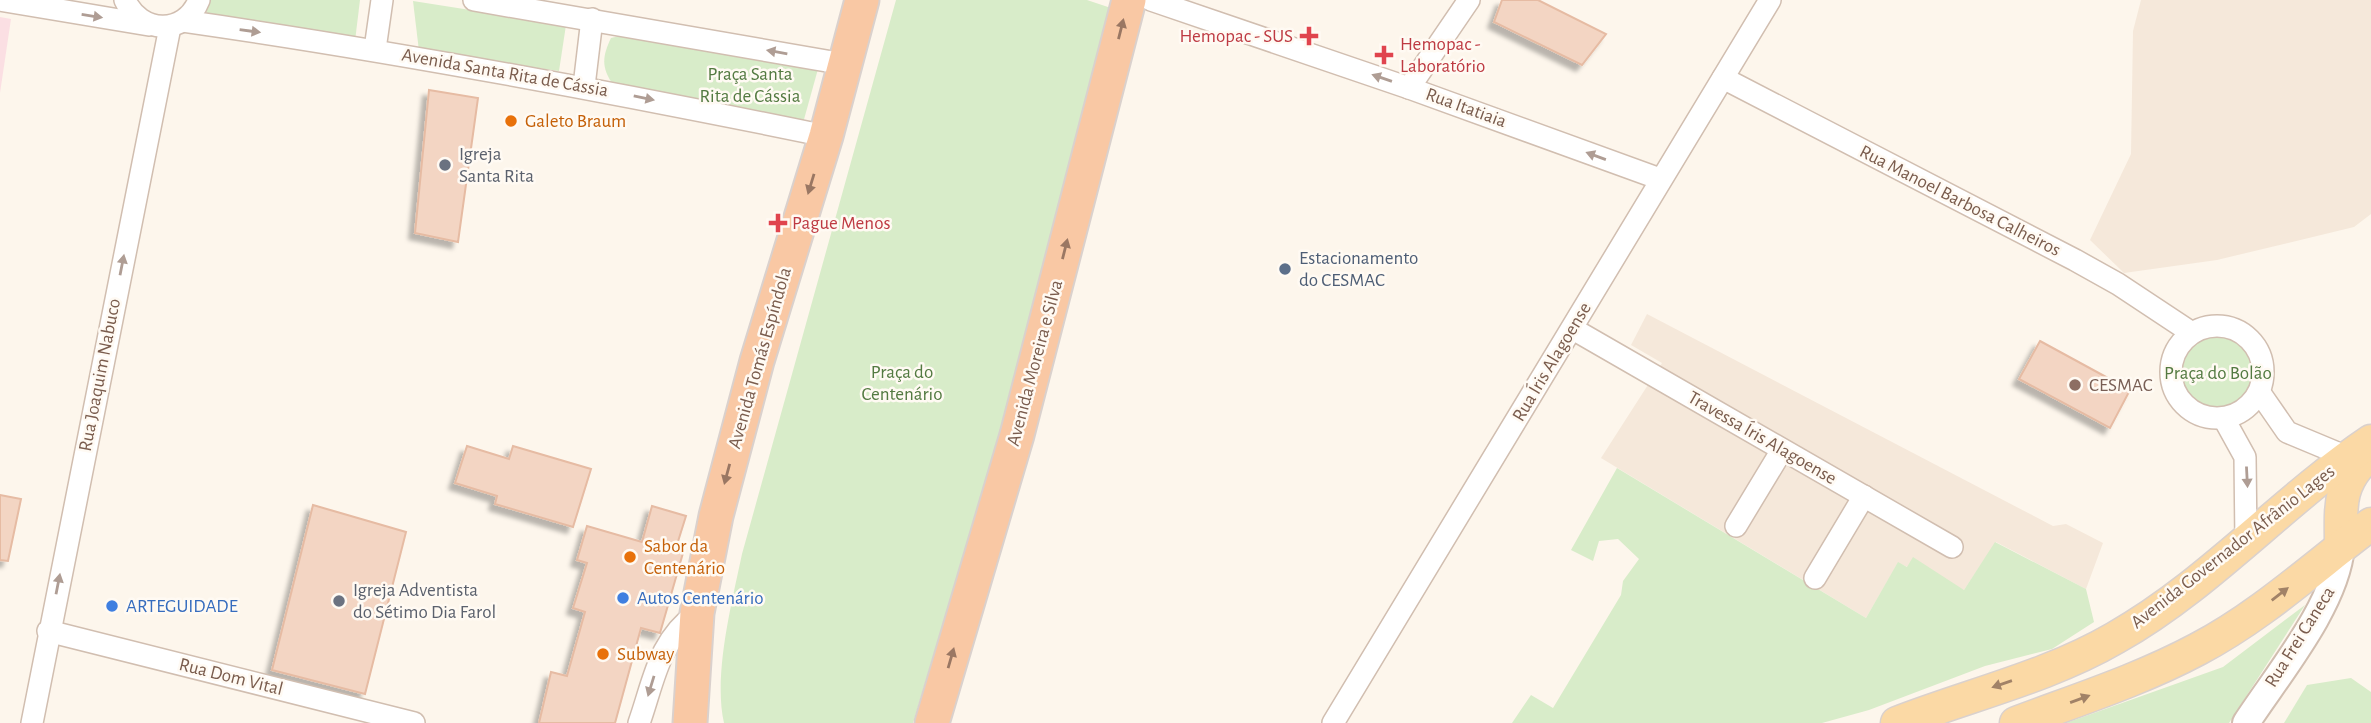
<svg xmlns="http://www.w3.org/2000/svg" width="2371" height="723" font-family="'Alegreya Sans',sans-serif">
<style>
.residential{fill:#f5e8da}
.medical{fill:#fbdfe3}
.green{fill:#d8ecc9}
.building{fill:#f3d5c3;stroke:#e6bba3;stroke-width:2;filter:url(#shadow)}
.lines{fill:none;stroke-linecap:round;stroke-linejoin:round}
.minor-casing{stroke:#d1beb0;stroke-width:24}
.tertiary-casing{stroke:#d1beb0;stroke-width:30}
.primary-casing{stroke:#dad1cd;stroke-width:35}
.trunk-casing{stroke:#dad1cd;stroke-width:37}
.minor{stroke:#fff;stroke-width:21}
.tertiary{stroke:#fff;stroke-width:26}
.primary{stroke:#fbd9a5;stroke-width:32}
.trunk{stroke:#f9c8a4;stroke-width:33}
.oneway{fill:#af9d94}
.oneway2{fill:#9a7763}
.oneway3{fill:#a18267}
.health-dot{fill:#e0444e;stroke:#fffaf3;stroke-width:2.5}
.food-dot{fill:#e8710a;stroke:#fffaf3;stroke-width:2.5}
.worship-dot{fill:#6b7280;stroke:#fffaf3;stroke-width:2.5}
.service-dot{fill:#5c6f8a;stroke:#fffaf3;stroke-width:2.5}
.education-dot{fill:#8d6e63;stroke:#fffaf3;stroke-width:2.5}
.shop-dot{fill:#3f7fe0;stroke:#fffaf3;stroke-width:2.5}
.labels{text-anchor:middle;dominant-baseline:central;stroke-width:5;stroke-linejoin:round;paint-order:stroke}
.health-label{font-size:19px;fill:#be3a42;stroke:#fffaf3;text-anchor:start}
.street-label{font-size:19px;fill:#7a5c4d;stroke:#fffaf3}
.park-label{font-size:19px;fill:#537a41;stroke:#fffaf3}
.food-label{font-size:19px;fill:#c56008;stroke:#fffaf3;text-anchor:start}
.worship-label{font-size:19px;fill:#5b616d;stroke:#fffaf3;text-anchor:start}
.service-label{font-size:19px;fill:#4e5e75;stroke:#fffaf3;text-anchor:start}
.education-label{font-size:19px;fill:#785e54;stroke:#fffaf3;text-anchor:start}
.shop-label{font-size:19px;fill:#366cbe;stroke:#fffaf3;text-anchor:start}
</style>
<defs>
<filter id="shadow"><feDropShadow dx="-6" dy="6" stdDeviation="2" flood-color="#0004"/></filter>
</defs>
<rect width="100%" height="100%" fill="#fdf6ec"/>
<g class="residential">
<polygon points="2141,0 2371,0 2371,214 2354,227 2217,260 2124,273 2090,240 2131,154 2133,31"/>
<polygon points="1647,314 2053,526 2066,524 2103,543 2086,589 1996,542 1964,590 1898,563 1866,618 1601,458 1662,363 1631,345"/>
</g>
<polygon class="medical" points="0,17 11,19 0,93"/>
<g class="green">
<polygon points="206,0 360,0 355,41 207,18"/>
<path d="M 896,0 L 1087,0 L 1114,9 L 1003,424 L 913,723 L 724,723 C 713,675 732,602 742,554 Z"/>
<polygon points="413,1 566,25 559,71 419,51"/>
<path d="M 628,34 L 818,69 L 803,123 L 614,86 C 601,68 602,57 611,38 Z"/>
<circle cx="2218" cy="373" r="37"/>
<polygon points="1617,468 1866,618 1898,562 1907,567 1913,557 1964,590 1995,542 2086,589 2094,622 2052,649 1985,666 1869,710 1822,723 1512,723 1531,695 1553,708 1621,595 1623,581 1639,559 1618,539 1599,541 1593,561 1571,550"/>
<polygon points="2305,605 2229,723 2066,723 2223,667"/>
<polygon points="2351,678 2371,692 2371,723 2284,723 2307,685"/>
</g>
<g class="building">
<polygon points="1502,0 1538,0 1606,34 1582,65 1494,22"/>
<polygon points="429,90 478,98 458,242 415,233"/>
<polygon points="2040,341 2130,390 2110,428 2019,379"/>
<polygon points="467,446 509,459 513,446 591,469 573,527 495,504 497,496 455,483"/>
<polygon points="0,495 21,499 8,561 0,560"/>
<polygon points="313,505 406,532 365,694 272,670"/>
<polygon points="652,506 686,516 675,551 683,553 660,633 641,628 615,723 539,723 551,672 567,676 585,612 573,608 587,563 577,560 587,526 642,542"/>
</g>
<g class="lines">
<g class="minor-casing">
<g id="minor">
<polyline points="0,0 149,25"/>
<path d="M 125,0 C 140,34 185,36 199,0"/>
<polyline points="474,0 844,64"/>
<polyline points="1151,0 1409,88 1660,179"/>
<path d="M 183,21 C 399,52 612,92 826,136"/>
<polyline points="375,49 382,0"/>
<polyline points="1723,78 2075,260 2118,284 2192,333"/>
<polyline points="584,86 592,19"/>
<polyline points="1409,88 1469,0"/>
<circle cx="2217" cy="372" r="46"/>
<polyline points="1573,329 1952,547"/>
<polyline points="2260,393 2287,432 2347,457"/>
<polyline points="2224,419 2245,457 2246,542"/>
<polyline points="1736,526 1782,450"/>
<polyline points="1815,578 1864,496"/>
<polyline points="48,631 414,723"/>
<polyline points="32,723 170,27"/>
<path d="M 639,723 C 654,681 658,641 697,613"/>
<polyline points="1333,723 1770,0"/>
</g>
</g>
<g class="tertiary-casing">
<path id="tertiary" d="M 2246,723 C 2278,674 2336,605 2341,547"/>
</g>
<g class="primary-casing">
<g id="primary">
<path d="M 2341,547 C 2341,508 2337,484 2368,456"/>
<path d="M 1897,723 C 1969,695 2048,677 2115,638 C 2209,585 2282,501 2371,441"/>
<path d="M 2016,723 C 2077,700 2140,680 2198,649 C 2261,616 2315,566 2371,524"/>
</g>
</g>
<g class="trunk-casing">
<g id="trunk">
<polyline points="690,723 697,613 716,516 757,361 826,136 862,0"/>
<polyline points="932,723 1017,435 1129,0"/>
</g>
</g>
<use href="#minor" class="minor"/>
<use href="#tertiary" class="tertiary"/>
<use href="#primary" class="primary"/>
<use href="#trunk" class="trunk"/>
</g>
<defs><path id="oneway-solid" d="M-6-.8H1V-3.2L6.5 0L1 3.2V.8H-6Z" transform="scale(1.75)"/></defs>
<g class="oneway">
<use href="#oneway-solid" transform="translate(92 16) rotate(9)"/>
<use href="#oneway-solid" transform="translate(250 31) rotate(8)"/>
<use href="#oneway-solid" transform="translate(777 52) rotate(-170)"/>
<use href="#oneway-solid" transform="translate(1382 78) rotate(-161)"/>
<use href="#oneway-solid" transform="translate(644 98) rotate(12)"/>
<use href="#oneway-solid" transform="translate(1596 156) rotate(-160)"/>
<use href="#oneway-solid" transform="translate(122 265) rotate(-79)"/>
<use href="#oneway-solid" transform="translate(2247 477) rotate(87)"/>
<use href="#oneway-solid" transform="translate(58 584) rotate(-79)"/>
<use href="#oneway-solid" transform="translate(651 686) rotate(107)"/>
</g>
<g class="oneway2">
<use href="#oneway-solid" transform="translate(1121 29) rotate(-76)"/>
<use href="#oneway-solid" transform="translate(811 184) rotate(107)"/>
<use href="#oneway-solid" transform="translate(1065 249) rotate(-76)"/>
<use href="#oneway-solid" transform="translate(727 474) rotate(105)"/>
<use href="#oneway-solid" transform="translate(951 658) rotate(-74)"/>
</g>
<g class="oneway3">
<use href="#oneway-solid" transform="translate(2280 594) rotate(-38)"/>
<use href="#oneway-solid" transform="translate(2002 684) rotate(161)"/>
<use href="#oneway-solid" transform="translate(2080 699) rotate(-20)"/>
</g>
<g class="health-dot">
<path d="M1305.5 25.5h7v7h7v7h-7v7h-7v-7h-7v-7h7z"/>
<path d="M1380.5 44.5h7v7h7v7h-7v7h-7v-7h-7v-7h7z"/>
<path d="M774.5 212.5h7v7h7v7h-7v7h-7v-7h-7v-7h7z"/>
</g>
<g class="food-dot">
<circle cx="511" cy="121" r="7"/>
<circle cx="630" cy="557" r="7"/>
<circle cx="603" cy="654" r="7"/>
</g>
<g class="worship-dot">
<circle cx="445" cy="165" r="7"/>
<circle cx="339" cy="601" r="7"/>
</g>
<circle class="service-dot" cx="1285" cy="269" r="7"/>
<circle class="education-dot" cx="2075" cy="385" r="7"/>
<g class="shop-dot">
<circle cx="623" cy="598" r="7"/>
<circle cx="112" cy="606" r="7"/>
</g>
<g class="labels">
<g class="health-label">
<text x="1293" y="36" text-anchor="end">Hemopac - SUS</text>
<text x="1400" y="44">Hemopac -<tspan x="1400" dy="22">Laboratório</tspan></text>
<text x="792" y="223">Pague Menos</text>
</g>
<g class="street-label">
<text transform="translate(505 73) rotate(10)">Avenida Santa Rita de Cássia</text>
<text transform="translate(1466 108) rotate(20)">Rua Itatiaia</text>
<text transform="translate(1960 201) rotate(27)">Rua Manoel Barbosa Calheiros</text>
<text transform="translate(760 358) rotate(-74)">Avenida Tomás Espíndola</text>
<text transform="translate(1552 362) rotate(-59)">Rua Íris Alagoense</text>
<text transform="translate(1035 363) rotate(-75)">Avenida Moreira e Silva</text>
<text transform="translate(100 375) rotate(-79)">Rua Joaquim Nabuco</text>
<text transform="translate(1762 438) rotate(30)">Travessa Íris Alagoense</text>
<text transform="translate(2233 547) rotate(-38)">Avenida Governador Afrânio Lages</text>
<text transform="translate(2300 637) rotate(-58)">Rua Frei Caneca</text>
<text transform="translate(231 677) rotate(14)">Rua Dom Vital</text>
</g>
<g class="park-label">
<text x="750" y="74">Praça Santa<tspan x="750" dy="22">Rita de Cássia</tspan></text>
<text x="902" y="372">Praça do<tspan x="902" dy="22">Centenário</tspan></text>
<text x="2218" y="373">Praça do Bolão</text>
</g>
<g class="food-label">
<text x="525" y="121">Galeto Braum</text>
<text x="644" y="546">Sabor da<tspan x="644" dy="22">Centenário</tspan></text>
<text x="617" y="654">Subway</text>
</g>
<g class="worship-label">
<text x="459" y="154">Igreja<tspan x="459" dy="22">Santa Rita</tspan></text>
<text x="353" y="590">Igreja Adventista<tspan x="353" dy="22">do Sétimo Dia Farol</tspan></text>
</g>
<g class="service-label">
<text x="1299" y="258">Estacionamento<tspan x="1299" dy="22">do CESMAC</tspan></text>
</g>
<g class="education-label">
<text x="2089" y="385">CESMAC</text>
</g>
<g class="shop-label">
<text x="637" y="598">Autos Centenário</text>
<text x="126" y="606">ARTEGUIDADE</text>
</g>
</g>
</svg>
